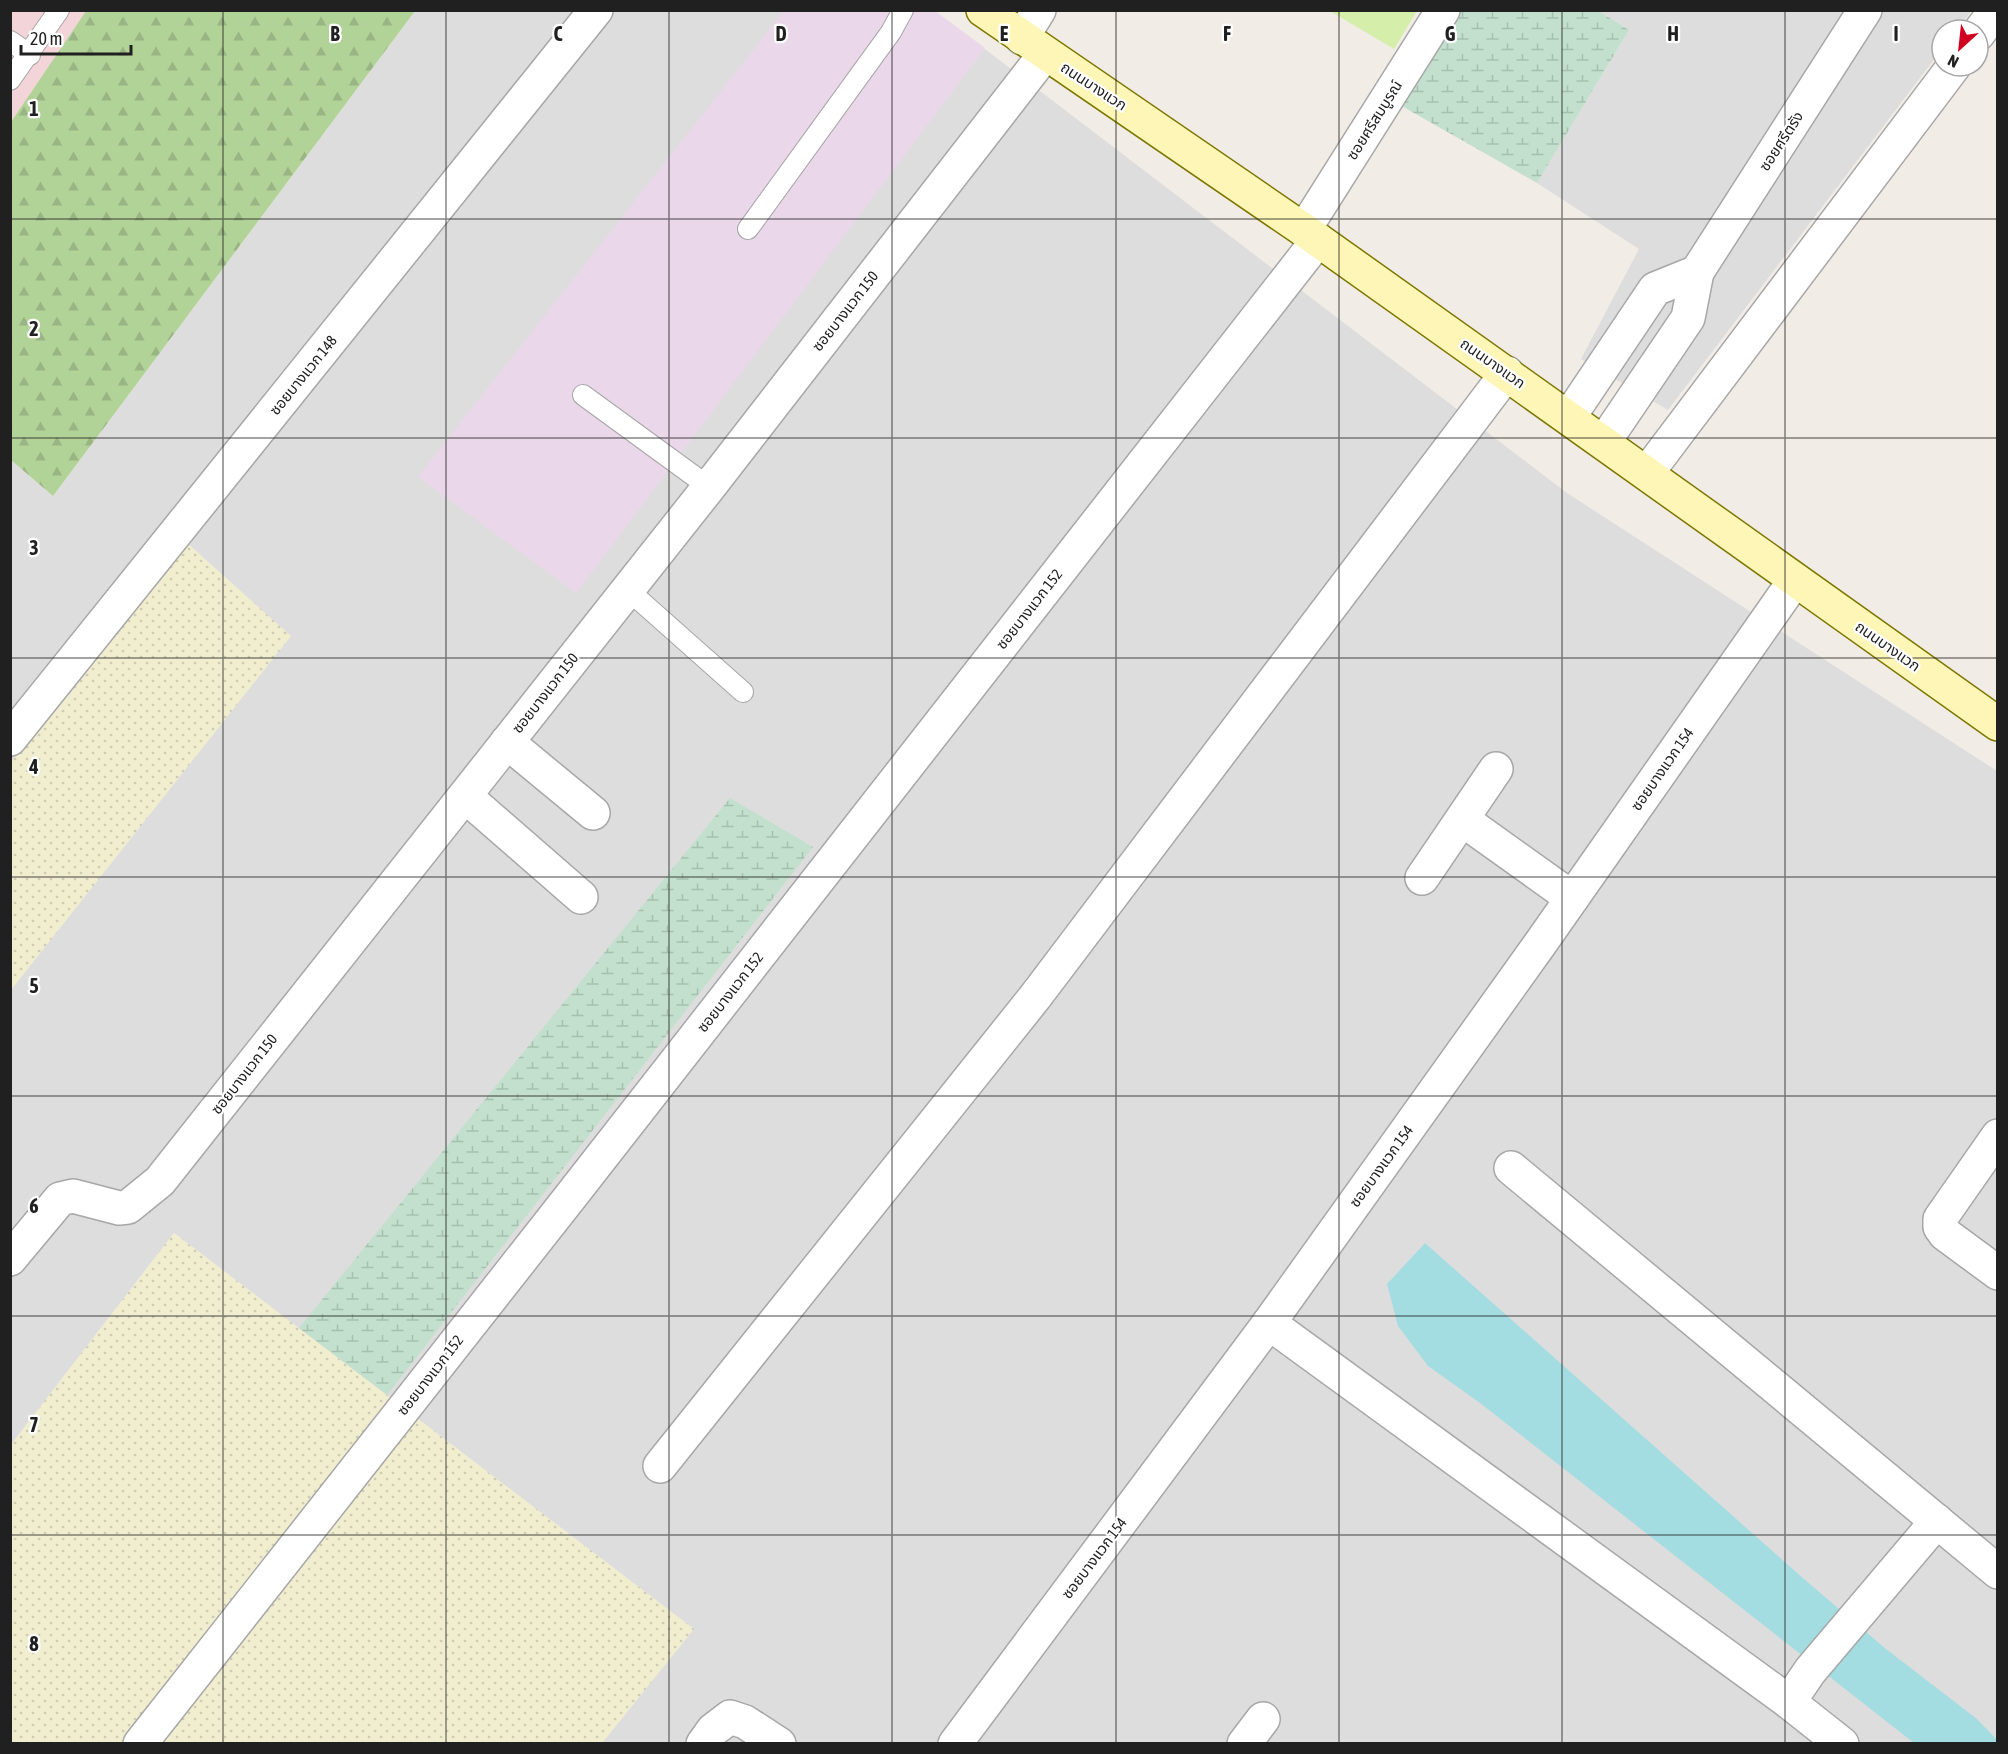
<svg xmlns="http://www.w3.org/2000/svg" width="2008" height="1754" font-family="'Asap Condensed','Noto Sans Thai',sans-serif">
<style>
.residential{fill:#dedddd}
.commercial{fill:#f3d4d8}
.industrial{fill:#ebd7ea}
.farmland{fill:url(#farmland-dots)}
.grass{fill:#d5eea9}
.forest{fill:url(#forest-firs)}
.wetland{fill:url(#wetland-marsh)}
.water{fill:#a4dde1}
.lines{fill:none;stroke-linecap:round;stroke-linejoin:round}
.lane-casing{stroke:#a7a7a7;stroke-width:22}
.street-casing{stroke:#a7a7a7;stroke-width:36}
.secondary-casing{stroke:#7e7800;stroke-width:36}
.lane{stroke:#fff;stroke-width:20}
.street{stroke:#fff;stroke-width:33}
.secondary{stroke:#fdf6b7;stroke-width:33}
.grid{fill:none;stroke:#202020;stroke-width:1.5;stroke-opacity:0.55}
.labels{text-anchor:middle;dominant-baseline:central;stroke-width:4.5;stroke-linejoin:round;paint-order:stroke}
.street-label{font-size:15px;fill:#202020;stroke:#fff}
.grid-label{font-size:20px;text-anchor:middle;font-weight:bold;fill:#202020;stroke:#fff;stroke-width:4.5;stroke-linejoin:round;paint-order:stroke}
</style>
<defs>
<pattern id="farmland-dots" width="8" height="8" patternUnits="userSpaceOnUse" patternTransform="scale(1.5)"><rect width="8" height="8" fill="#f1eed0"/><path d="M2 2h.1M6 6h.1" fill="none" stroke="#ceccb2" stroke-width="1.8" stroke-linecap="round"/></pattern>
<pattern id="forest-firs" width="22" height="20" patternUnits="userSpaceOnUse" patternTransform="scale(1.5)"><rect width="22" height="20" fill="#b2d398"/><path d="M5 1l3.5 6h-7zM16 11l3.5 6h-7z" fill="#99b583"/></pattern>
<pattern id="wetland-marsh" width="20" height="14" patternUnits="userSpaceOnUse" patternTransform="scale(1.5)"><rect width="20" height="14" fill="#c2e0cd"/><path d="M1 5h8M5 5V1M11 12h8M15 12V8" fill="none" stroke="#a6c0b0"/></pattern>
</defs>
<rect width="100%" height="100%" fill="#f1ece6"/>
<g class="residential">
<polygon points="415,11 935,11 1567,493 1997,771 1997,1743 602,1743 693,1629 174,1233 11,1445 11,460 53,496"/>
<polygon points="1599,11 1971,11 1957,30 1942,30 1942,49 1668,410 1581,359 1639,249 1537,183 1629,30"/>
</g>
<polygon class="commercial" points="11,11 86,11 11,122"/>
<polygon class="industrial" points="784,11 935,11 985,48 576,593 418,477"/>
<g class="farmland">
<polygon points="186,542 291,636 11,990 11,762"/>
<polygon points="174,1233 694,1629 602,1743 11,1743 10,1446"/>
</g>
<polygon class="grass" points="1330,11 1417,11 1394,49"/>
<polygon class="forest" points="86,11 415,11 53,496 11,460 11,122"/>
<g class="wetland">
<polygon points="1461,11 1599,11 1629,30 1537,183 1400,105"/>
<polygon points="730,798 813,847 387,1395 299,1328"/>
</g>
<polygon class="water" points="1425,1243 1804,1579 1886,1649 1977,1719 1997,1740 1997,1743 1914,1743 1480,1403 1428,1366 1398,1326 1387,1284"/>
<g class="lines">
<g class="lane-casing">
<g id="lane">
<polyline points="10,41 30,55"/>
<polyline points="10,80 59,10"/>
<polyline points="748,229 891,32 903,10"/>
<polyline points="583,395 709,487"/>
<polyline points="627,589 743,692"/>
</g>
</g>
<g class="street-casing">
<g id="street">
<polyline points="1978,34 1996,10"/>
<polyline points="1022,38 1039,10"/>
<polyline points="1304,230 1443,10"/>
<polyline points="1569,417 1655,289 1697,272"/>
<polyline points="1604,442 1688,318 1697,272 1865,10"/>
<polyline points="1647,473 1954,66"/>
<polyline points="10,739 596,10"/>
<polyline points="507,742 593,813"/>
<polyline points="465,796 581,897"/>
<polyline points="1463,820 1572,898"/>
<polyline points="1422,878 1496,769"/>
<polyline points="1998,1136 1940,1219 1940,1227 1945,1234 1998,1273"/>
<polyline points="1511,1168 1998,1572"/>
<polyline points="10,1259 60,1199 73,1196 119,1208 128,1207 160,1181 709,487 1045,54"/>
<polyline points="1269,1323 1789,1702 1842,1744"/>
<polyline points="660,1466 1035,997 1507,373"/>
<polyline points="1789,1702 1810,1671 1937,1521"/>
<polyline points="140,1744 571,1196 1318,240"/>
<polyline points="703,1744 713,1730 730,1717 745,1722 779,1744"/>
<polyline points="955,1744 1269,1323 1540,944 1795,580"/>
<polyline points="1244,1744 1263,1719"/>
</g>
</g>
<g class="secondary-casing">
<polyline id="secondary" points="983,10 1304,230 1998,724"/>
</g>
<use href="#lane" class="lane"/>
<use href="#street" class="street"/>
<use href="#secondary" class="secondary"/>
</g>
<path class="grid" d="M 223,10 L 223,1744M 446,10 L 446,1744M 669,10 L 669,1744M 892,10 L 892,1744M 1116,10 L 1116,1744M 1339,10 L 1339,1744M 1562,10 L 1562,1744M 1785,10 L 1785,1744M 10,219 L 1998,219M 10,438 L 1998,438M 10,658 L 1998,658M 10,877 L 1998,877M 10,1096 L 1998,1096M 10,1316 L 1998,1316M 10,1535 L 1998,1535"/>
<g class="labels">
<g class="street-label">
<text transform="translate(1094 86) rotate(33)">ถนนบางแวก</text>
<text transform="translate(1374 120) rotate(-58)">ซอยศรีสมบูรณ์</text>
<text transform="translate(1781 141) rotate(-57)">ซอยศรีตรัง</text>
<text transform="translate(845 311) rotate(-52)">ซอยบางแวก 150</text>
<text transform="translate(1493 363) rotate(35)">ถนนบางแวก</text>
<text transform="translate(303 375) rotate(-51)">ซอยบางแวก 148</text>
<text transform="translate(1029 609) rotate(-52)">ซอยบางแวก 152</text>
<text transform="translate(1888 646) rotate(35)">ถนนบางแวก</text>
<text transform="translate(545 693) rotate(-52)">ซอยบางแวก 150</text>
<text transform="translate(1662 769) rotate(-55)">ซอยบางแวก 154</text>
<text transform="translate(730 992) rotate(-52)">ซอยบางแวก 152</text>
<text transform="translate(244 1074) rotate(-52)">ซอยบางแวก 150</text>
<text transform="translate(1381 1166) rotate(-54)">ซอยบางแวก 154</text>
<text transform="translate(430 1375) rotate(-52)">ซอยบางแวก 152</text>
<text transform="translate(1094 1558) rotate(-53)">ซอยบางแวก 154</text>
</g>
</g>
<g class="grid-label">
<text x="335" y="41">B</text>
<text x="558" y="41">C</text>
<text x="781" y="41">D</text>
<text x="1004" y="41">E</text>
<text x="1227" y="41">F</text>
<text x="1450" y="41">G</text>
<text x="1673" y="41">H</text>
<text x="1896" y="41">I</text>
<text x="34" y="116">1</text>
<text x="34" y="336">2</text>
<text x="34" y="555">3</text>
<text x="34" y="774">4</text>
<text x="34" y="993">5</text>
<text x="34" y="1213">6</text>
<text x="34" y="1432">7</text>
<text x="34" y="1651">8</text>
</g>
<rect width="2008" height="1754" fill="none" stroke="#202020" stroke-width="24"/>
<g transform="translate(1960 48) rotate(207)"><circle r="28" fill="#ffffff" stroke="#a6a6a6" stroke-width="1.5"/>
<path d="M0-4.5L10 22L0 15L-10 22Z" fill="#d00020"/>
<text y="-9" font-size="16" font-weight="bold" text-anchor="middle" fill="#202020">N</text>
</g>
<path d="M21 45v9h110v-9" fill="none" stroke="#202020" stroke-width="3"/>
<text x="30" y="45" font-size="18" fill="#202020" stroke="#ffffff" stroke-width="4.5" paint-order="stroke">20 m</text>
</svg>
